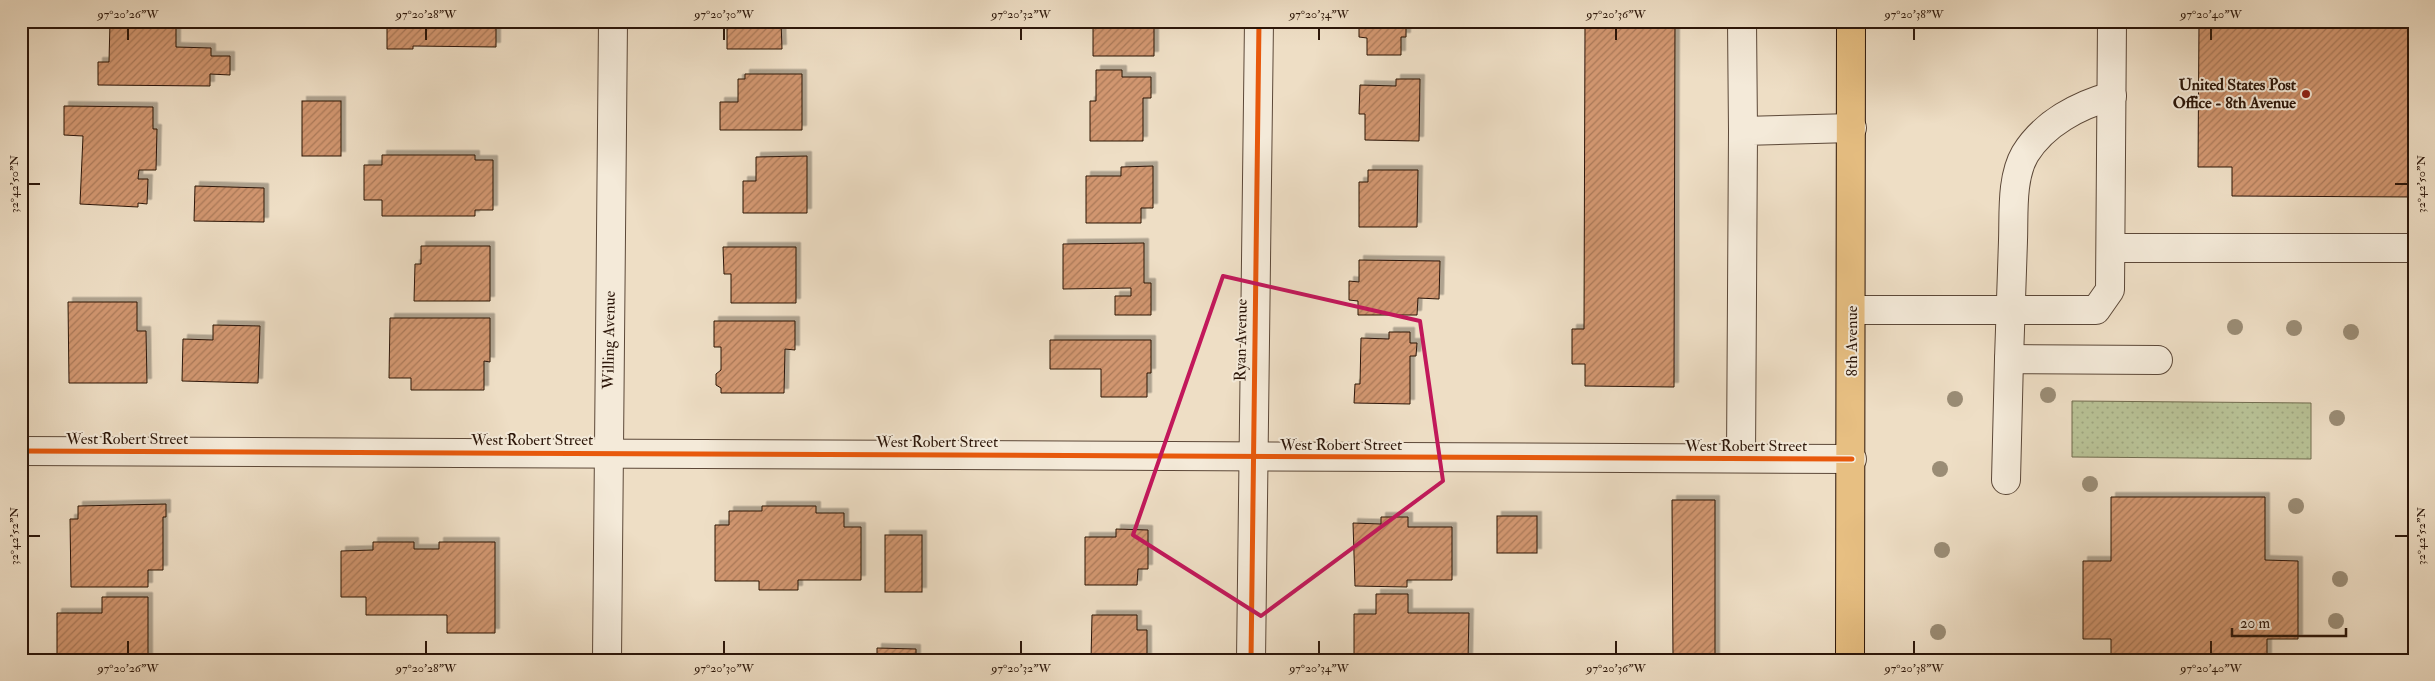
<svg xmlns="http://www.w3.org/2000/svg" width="2435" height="681" font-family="'IM FELL Double Pica',serif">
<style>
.grass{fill:url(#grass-dots);stroke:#726c4f}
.building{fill:url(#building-hatch);stroke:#2c1609;filter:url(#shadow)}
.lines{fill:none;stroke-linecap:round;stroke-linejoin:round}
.minor-casing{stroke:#5c4838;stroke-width:30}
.major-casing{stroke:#2c1609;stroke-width:30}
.minor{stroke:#f4ead9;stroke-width:28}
.major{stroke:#e7bf82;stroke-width:28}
.cycleway-casing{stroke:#f4ead9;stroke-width:8}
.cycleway{stroke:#e8590c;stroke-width:5}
.tree{fill:#9a8c75}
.marked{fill:none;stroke:#c2185b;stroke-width:4;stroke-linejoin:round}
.ticks{fill:none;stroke:#2c1609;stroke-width:2}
.poi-dot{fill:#8f2418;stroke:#f4ead9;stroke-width:2}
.labels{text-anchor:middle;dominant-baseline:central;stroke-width:4;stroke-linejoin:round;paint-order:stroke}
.poi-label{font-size:16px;font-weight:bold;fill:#2c1609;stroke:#f4ead9;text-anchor:end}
.street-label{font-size:16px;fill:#2c1609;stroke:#f4ead9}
.neatline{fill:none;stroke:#2c1609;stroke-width:2}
.ticks-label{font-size:12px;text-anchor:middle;fill:#2c1609}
</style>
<defs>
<pattern id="grass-dots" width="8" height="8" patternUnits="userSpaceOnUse" patternTransform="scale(1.25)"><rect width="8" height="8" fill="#b8c195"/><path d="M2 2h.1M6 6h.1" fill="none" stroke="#9ea57f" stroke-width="1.8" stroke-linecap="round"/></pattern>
<pattern id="building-hatch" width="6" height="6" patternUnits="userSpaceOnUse" patternTransform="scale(1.25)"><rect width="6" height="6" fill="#d1966f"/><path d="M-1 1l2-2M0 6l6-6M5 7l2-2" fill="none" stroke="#aa7959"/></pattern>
<filter id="shadow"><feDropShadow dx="4.5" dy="-4.5" stdDeviation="0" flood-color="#0004"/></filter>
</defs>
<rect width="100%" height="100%" fill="#eedec5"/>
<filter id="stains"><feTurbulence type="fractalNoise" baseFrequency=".004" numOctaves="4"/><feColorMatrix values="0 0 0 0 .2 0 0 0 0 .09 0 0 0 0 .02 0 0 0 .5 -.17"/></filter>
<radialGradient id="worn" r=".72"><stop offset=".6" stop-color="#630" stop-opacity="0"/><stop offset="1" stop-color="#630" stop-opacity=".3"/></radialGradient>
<polygon class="grass" points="2072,401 2311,403 2311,459 2072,457"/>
<g class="building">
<polygon points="110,21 176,21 176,47 211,48 211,56 230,56 230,75 210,74 210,86 98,85 98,62 109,62"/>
<polygon points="387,21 496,21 496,47 413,46 413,49 387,49"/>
<polygon points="727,21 781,21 782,49 727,49"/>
<polygon points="1072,21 1154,21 1154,56 1093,56 1093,27 1072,27"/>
<polygon points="1406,21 1406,37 1401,37 1401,55 1367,55 1367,38 1359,37 1359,22 1351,22"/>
<polygon points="1585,21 1675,21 1674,387 1585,386 1585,364 1572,364 1572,329 1584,329"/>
<polygon points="2199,21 2414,21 2414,197 2232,196 2232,167 2198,167"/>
<polygon points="1096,70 1122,70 1122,77 1151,77 1151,98 1143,98 1143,141 1090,141 1090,101 1096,101"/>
<polygon points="745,74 802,74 802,130 720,130 720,102 738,102 738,79 745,79"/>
<polygon points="1396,79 1420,79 1419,141 1365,140 1365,114 1359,114 1360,85 1396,86"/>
<rect x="302" y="101" width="39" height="55"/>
<polygon points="64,106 153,107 153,129 157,129 156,170 139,170 138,179 148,179 147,204 138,203 138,207 80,204 83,136 64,135"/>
<polygon points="382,155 475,155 475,160 493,160 493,210 475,210 475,216 382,216 382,200 364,200 364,165 382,165"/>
<polygon points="807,156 807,213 743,213 743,181 756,181 756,157"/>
<polygon points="1153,166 1153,208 1141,208 1141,223 1086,223 1086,176 1121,176 1121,167"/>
<polygon points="1368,170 1418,170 1417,227 1359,227 1359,182 1368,182"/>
<polygon points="195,186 264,188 264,222 194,221"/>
<polygon points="1144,243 1144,283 1151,283 1151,315 1115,315 1115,296 1131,296 1131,288 1063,289 1063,244"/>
<polygon points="421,246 490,246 490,301 414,301 415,264 421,264"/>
<polygon points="723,247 796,247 796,303 731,303 731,274 724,274"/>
<polygon points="1359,260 1440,261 1439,299 1418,298 1417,315 1358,315 1358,301 1349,300 1349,281 1359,282"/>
<polygon points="68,302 137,302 137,331 146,331 147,383 69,383"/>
<polygon points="390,318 490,318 490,362 484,361 484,390 411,390 411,378 389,378"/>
<polygon points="714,321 795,321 795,350 785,349 784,393 721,393 721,388 716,385 716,374 721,370 721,347 714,347"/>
<polygon points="213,325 260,326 258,383 182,381 183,339 213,340"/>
<polygon points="1389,332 1410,332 1410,343 1417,343 1416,356 1410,356 1410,404 1354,403 1355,384 1360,384 1361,338 1389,339"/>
<polygon points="1050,340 1151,340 1151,373 1147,373 1147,397 1101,397 1101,369 1050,369"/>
<rect x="2408" y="471" width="6" height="24"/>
<polygon points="2111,497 2265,497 2265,560 2298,561 2298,639 2267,639 2267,660 2111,660 2111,639 2083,639 2083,561 2111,561"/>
<polygon points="1672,500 1715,500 1715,660 1673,660"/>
<polygon points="166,504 166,517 163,517 163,570 148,570 148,587 71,587 70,519 78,519 78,506"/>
<polygon points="762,506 816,506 816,513 844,513 844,527 861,527 861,580 798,580 798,590 759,590 759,581 715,581 715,525 729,525 729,511 762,511"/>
<rect x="1497" y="516" width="40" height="37"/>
<polygon points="1381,517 1408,517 1408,527 1452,527 1452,580 1407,580 1407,587 1355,586 1353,523 1381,524"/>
<polygon points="1116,529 1148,530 1148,569 1138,569 1137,585 1085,585 1085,537 1116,537"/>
<rect x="885" y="535" width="37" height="57"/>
<polygon points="373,542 414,542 414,549 439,549 439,542 495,542 495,633 447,633 447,615 366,615 366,597 341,597 341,551 373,550"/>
<polygon points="1376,594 1408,594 1408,613 1469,613 1468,660 1354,660 1354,614 1376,614"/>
<polygon points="102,597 148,597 148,660 57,660 57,613 102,613"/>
<polygon points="1092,615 1137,615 1137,630 1147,630 1147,660 1091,660"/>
<polygon points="877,648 916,649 916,660 877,660"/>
</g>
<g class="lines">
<g class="minor-casing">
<g id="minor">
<polyline points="1742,21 1743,131"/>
<polyline points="2111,248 2414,248"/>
<polyline points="1852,310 2096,310 2110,290 2112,21"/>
<path d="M 2009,359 C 2010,320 2012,280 2013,240 C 2014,214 2011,178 2025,154 C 2044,123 2079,105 2112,96"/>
<polyline points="21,451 1852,459"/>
<polyline points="1741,458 1743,131 1852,128"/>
<polyline points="2006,480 2009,359 2158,360"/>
<polyline points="607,660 613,21"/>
<polyline points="1251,660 1259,21"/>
</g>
</g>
<g class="major-casing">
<polyline id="major" points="1850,660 1851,21"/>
</g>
<use href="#minor" class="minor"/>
<use href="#major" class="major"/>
<g class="cycleway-casing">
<g id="cycleway">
<polyline points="21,451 1852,459"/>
<polyline points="1251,660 1259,21"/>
</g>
</g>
<use href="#cycleway" class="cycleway"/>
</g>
<g class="tree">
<circle cx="2235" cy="327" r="8"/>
<circle cx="2294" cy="328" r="8"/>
<circle cx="2351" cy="332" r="8"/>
<circle cx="2048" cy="395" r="8"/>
<circle cx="1955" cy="399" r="8"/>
<circle cx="2337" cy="418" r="8"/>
<circle cx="1940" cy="469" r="8"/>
<circle cx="2090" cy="484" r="8"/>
<circle cx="2296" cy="506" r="8"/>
<circle cx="1942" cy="550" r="8"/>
<circle cx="2340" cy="579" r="8"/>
<circle cx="2336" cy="621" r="8"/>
<circle cx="1938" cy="632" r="8"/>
</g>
<path class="marked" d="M 1223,276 L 1420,321 L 1443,481 L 1261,616 L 1133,535 Z"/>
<path class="ticks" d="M 128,28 L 128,40M 426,28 L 426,40M 724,28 L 724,40M 1021,28 L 1021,40M 1319,28 L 1319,40M 1616,28 L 1616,40M 1914,28 L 1914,40M 2211,28 L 2211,40M 28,184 L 40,184M 2395,184 L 2408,184M 28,536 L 40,536M 2395,536 L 2408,536M 128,641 L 128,654M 426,641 L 426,654M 724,641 L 724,654M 1021,641 L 1021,654M 1319,641 L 1319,654M 1616,641 L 1616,654M 1914,641 L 1914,654M 2211,641 L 2211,654"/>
<circle class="poi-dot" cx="2306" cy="94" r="5"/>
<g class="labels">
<g class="poi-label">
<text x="2296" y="85">United States Post<tspan x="2296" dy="18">Office - 8th Avenue</tspan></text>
</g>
<g class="street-label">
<text transform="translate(609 340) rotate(-89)">Willing Avenue</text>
<text transform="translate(1241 340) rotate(-89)">Ryan Avenue</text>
<text transform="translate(1852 341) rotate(-90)">8th Avenue</text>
<text x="127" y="439">West Robert Street</text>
<text x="532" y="440">West Robert Street</text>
<text x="937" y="442">West Robert Street</text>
<text x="1341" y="445">West Robert Street</text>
<text x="1746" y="446">West Robert Street</text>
</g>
</g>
<rect width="2435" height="681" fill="none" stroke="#eedec5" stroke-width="55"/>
<path d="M2232 628v8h114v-8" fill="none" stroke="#2c1609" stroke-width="2.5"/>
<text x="2240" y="628" font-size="15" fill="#2c1609" stroke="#f4ead9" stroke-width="4" paint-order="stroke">20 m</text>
<rect x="28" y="28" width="2380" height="626" class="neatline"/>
<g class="ticks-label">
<text x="128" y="18">97°20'26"W</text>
<text x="426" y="18">97°20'28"W</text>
<text x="724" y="18">97°20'30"W</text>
<text x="1021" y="18">97°20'32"W</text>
<text x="1319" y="18">97°20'34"W</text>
<text x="1616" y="18">97°20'36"W</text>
<text x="1914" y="18">97°20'38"W</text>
<text x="2211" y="18">97°20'40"W</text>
<text transform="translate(2421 184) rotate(-90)" y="4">32°42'50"N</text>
<text transform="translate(14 184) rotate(-90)" y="4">32°42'50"N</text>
<text transform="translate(2421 536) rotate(-90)" y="4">32°42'52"N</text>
<text transform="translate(14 536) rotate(-90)" y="4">32°42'52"N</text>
<text x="128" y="672">97°20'26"W</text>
<text x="426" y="672">97°20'28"W</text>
<text x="724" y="672">97°20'30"W</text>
<text x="1021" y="672">97°20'32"W</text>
<text x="1319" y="672">97°20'34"W</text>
<text x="1616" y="672">97°20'36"W</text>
<text x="1914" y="672">97°20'38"W</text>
<text x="2211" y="672">97°20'40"W</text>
</g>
<rect width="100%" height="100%" filter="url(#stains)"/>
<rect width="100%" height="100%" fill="url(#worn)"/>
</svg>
